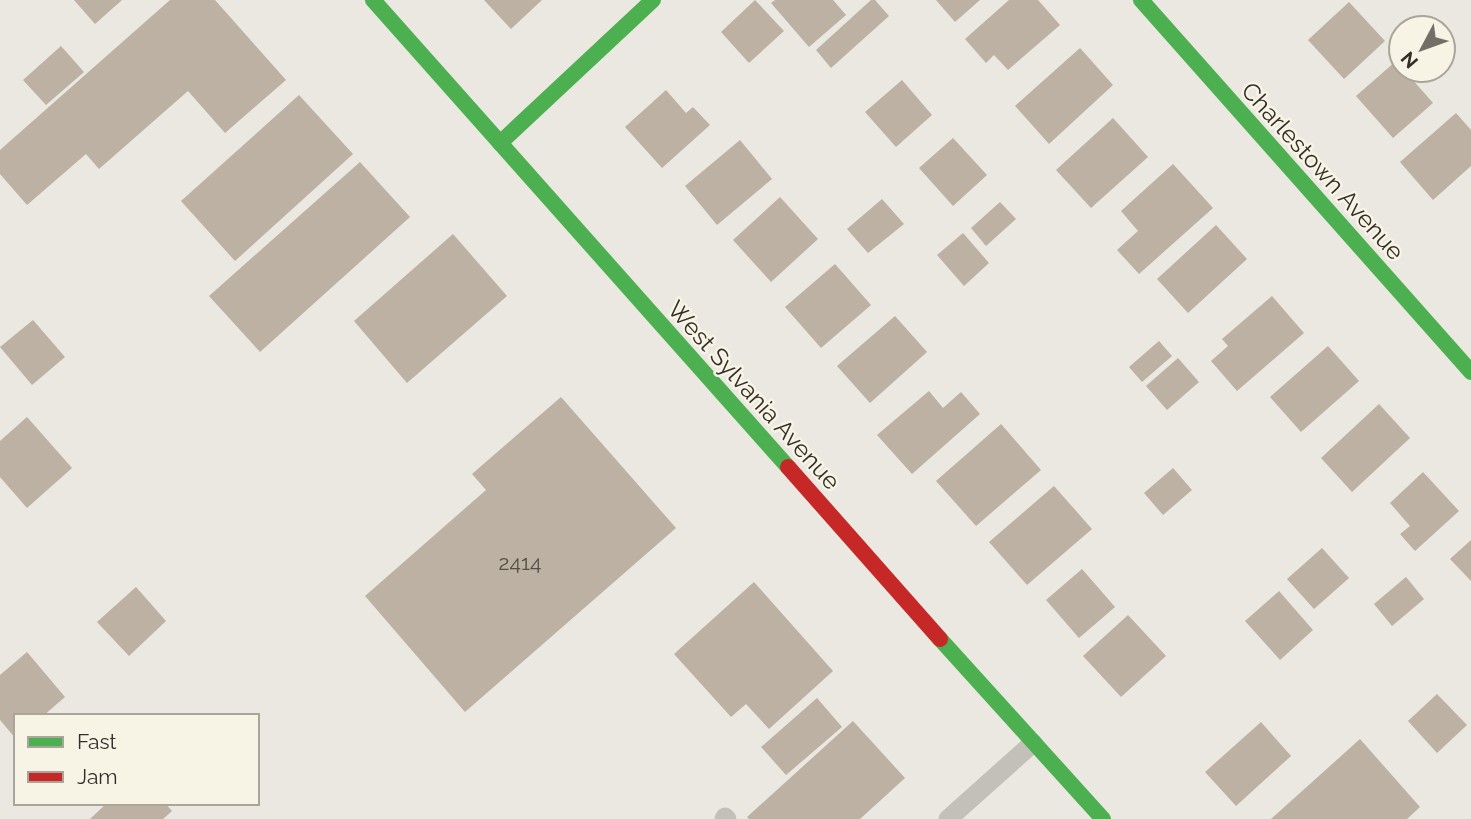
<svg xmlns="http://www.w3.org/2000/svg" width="1471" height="819" font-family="Raleway,sans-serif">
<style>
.building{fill:#bcb1a3}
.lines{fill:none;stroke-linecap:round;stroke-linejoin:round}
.lane{stroke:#c3c0b9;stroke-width:19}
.fast{stroke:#4caf50;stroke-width:16}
.jam{stroke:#c62828;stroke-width:16}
.labels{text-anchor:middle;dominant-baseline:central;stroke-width:5;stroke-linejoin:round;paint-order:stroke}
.number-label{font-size:21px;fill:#554f46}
.street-label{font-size:24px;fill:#332e27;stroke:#f7f4e6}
</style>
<rect width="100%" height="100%" fill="#eae8e0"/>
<g class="building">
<polygon points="74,0 122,0 95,24"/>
<polygon points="170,0 215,0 286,80 225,133 188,91 99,169 86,154 27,205 0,174 0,150"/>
<polygon points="484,0 542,0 511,29"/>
<polygon points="755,0 784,31 749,63 721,32"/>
<polygon points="775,0 833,0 846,15 809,47 771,3"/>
<polygon points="871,0 875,0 889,16 831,68 816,50"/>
<polygon points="936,0 980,0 955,22"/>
<polygon points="1009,0 1038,0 1060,25 1008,70 994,55 986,63 965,39"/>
<polygon points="1349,2 1385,41 1344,79 1308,40"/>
<polygon points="61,46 84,72 46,105 23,80"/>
<polygon points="1080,48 1113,85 1049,144 1015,106"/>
<polygon points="1396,61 1401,66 1401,70 1404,70 1433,103 1393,138 1356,96"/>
<polygon points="902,80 932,115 896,147 865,112"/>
<polygon points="666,90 686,113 693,107 710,125 662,168 625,127"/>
<polygon points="299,95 353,154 235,261 181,201"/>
<polygon points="1456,113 1471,130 1471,166 1433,200 1400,162"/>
<polygon points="1113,118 1148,157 1091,208 1056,170"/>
<polygon points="953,138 987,175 953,206 919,168"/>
<polygon points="740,140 772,179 717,225 685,186"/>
<polygon points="360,162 410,217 260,352 209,296"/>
<polygon points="1173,164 1213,208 1139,274 1117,250 1138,231 1121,211"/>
<polygon points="780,197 818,239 771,282 733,240"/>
<polygon points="882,199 904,224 868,253 847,229"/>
<polygon points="1000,202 1016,219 986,246 971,228"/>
<polygon points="1216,225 1247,259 1188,313 1157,279"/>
<polygon points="963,233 989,263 964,286 937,255"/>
<polygon points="453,234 507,296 407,383 354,321"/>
<polygon points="835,264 871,305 821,348 785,307"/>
<polygon points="1272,296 1304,333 1237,391 1211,361 1228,346 1222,339"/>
<polygon points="895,316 927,352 870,403 837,366"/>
<polygon points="33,320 65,357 32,385 0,347"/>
<polygon points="1159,341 1172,356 1142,382 1129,367"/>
<polygon points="1328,346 1359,381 1301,432 1270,397"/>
<polygon points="1178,358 1199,382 1167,410 1146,386"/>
<polygon points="929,391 943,408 961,392 980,414 912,474 877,435"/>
<polygon points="561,397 676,528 465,712 365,596 486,490 472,474"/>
<polygon points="1379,404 1410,438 1352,492 1321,458"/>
<polygon points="27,417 72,468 27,508 0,477 0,441"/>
<polygon points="1001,424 1041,470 976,526 936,481"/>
<polygon points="1173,468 1192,490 1163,515 1144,493"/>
<polygon points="1423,472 1459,511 1415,551 1400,534 1410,526 1390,503"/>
<polygon points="1054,486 1092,529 1027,585 989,542"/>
<polygon points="1471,540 1471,581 1450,559"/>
<polygon points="1322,548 1349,578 1314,609 1287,579"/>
<polygon points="1082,569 1115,607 1079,638 1046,600"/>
<polygon points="1406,577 1424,599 1392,626 1374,604"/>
<polygon points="754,582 833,671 769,729 746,704 731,717 674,654"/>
<polygon points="136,587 166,621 129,656 97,622"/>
<polygon points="1279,591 1313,630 1280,660 1245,621"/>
<polygon points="1128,615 1166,656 1121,697 1083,656"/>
<polygon points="27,652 65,697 43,716 16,716 16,739 0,720 0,675"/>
<polygon points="1437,694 1467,725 1437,753 1408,721"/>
<polygon points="817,698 842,727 786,775 761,747"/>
<polygon points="853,721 905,778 860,819 749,819 747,817"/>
<polygon points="1261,722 1291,756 1236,806 1205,772"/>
<polygon points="1360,739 1420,807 1407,819 1271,819"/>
<polygon points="107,803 165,803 172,811 163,819 90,819"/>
</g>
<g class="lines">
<g class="lane">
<polyline points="724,819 725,817 727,819"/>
<polyline points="948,819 1033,743"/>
</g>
<g class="fast">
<polyline points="373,0 788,467"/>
<polyline points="1141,0 1471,372"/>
<polyline points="500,143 653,0"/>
<polyline points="940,639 1103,819"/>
</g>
<polyline class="jam" points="788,467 940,639"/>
</g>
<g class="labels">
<g class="number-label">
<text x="520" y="562">2414</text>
</g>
<g class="street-label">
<text transform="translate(1323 171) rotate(48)">Charlestown Avenue</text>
<text transform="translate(754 395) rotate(48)">West Sylvania Avenue</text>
</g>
</g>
<rect x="14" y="714" width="245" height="91" fill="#f7f4e6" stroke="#a9a59a" stroke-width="2"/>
<rect x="28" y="737" width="35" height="10" fill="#4caf50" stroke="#a9a59a" stroke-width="2"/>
<text x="77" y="749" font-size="21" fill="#332e27">Fast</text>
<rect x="28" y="772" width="35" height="10" fill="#c62828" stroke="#a9a59a" stroke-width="2"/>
<text x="77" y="784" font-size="21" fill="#332e27">Jam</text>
<g transform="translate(1422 49) rotate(229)"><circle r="33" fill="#f7f4e6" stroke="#a9a59a" stroke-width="2"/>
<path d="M0-5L12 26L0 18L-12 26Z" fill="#736f68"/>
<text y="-10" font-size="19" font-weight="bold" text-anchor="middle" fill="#332e27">N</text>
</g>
</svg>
